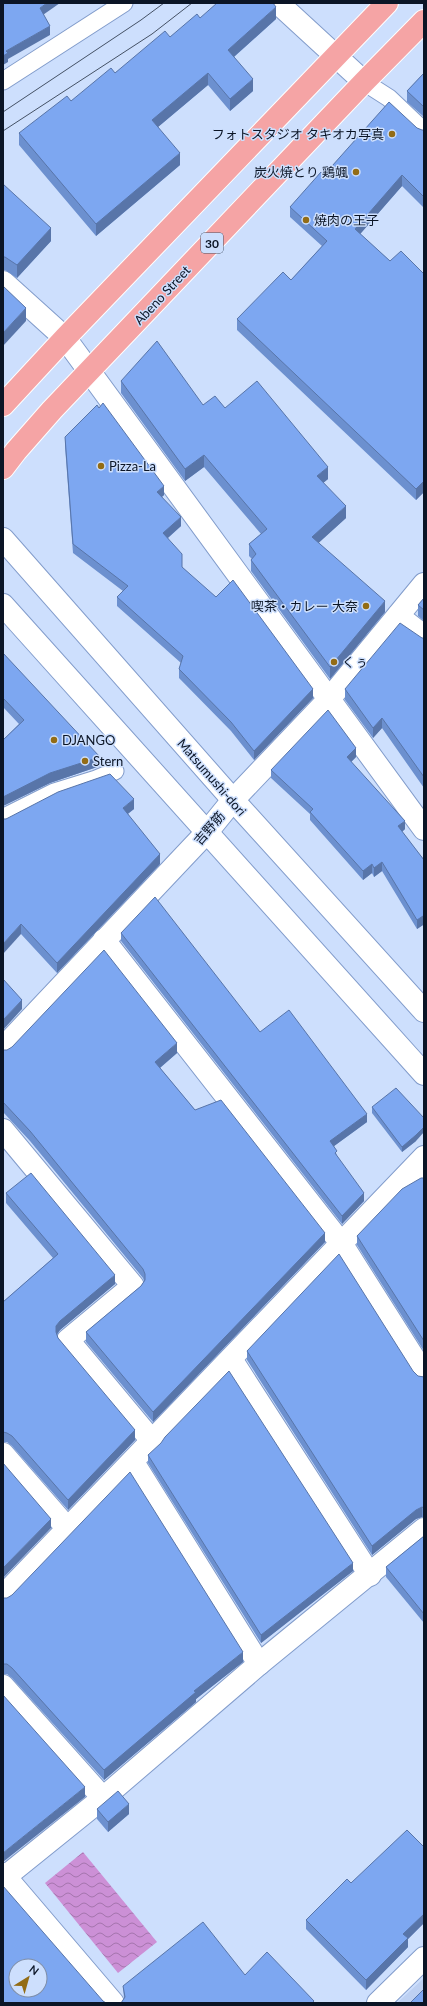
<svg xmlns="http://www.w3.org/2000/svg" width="427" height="2006" font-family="Lato,'Noto Sans JP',sans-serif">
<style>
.built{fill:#bdd0f2}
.water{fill:url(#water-waves)}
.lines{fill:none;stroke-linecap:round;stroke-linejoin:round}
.service-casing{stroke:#829ccb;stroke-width:19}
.minor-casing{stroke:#829ccb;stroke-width:24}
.tertiary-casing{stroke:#829ccb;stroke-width:24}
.primary-casing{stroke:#fff;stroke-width:24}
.service{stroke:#fff;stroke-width:17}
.minor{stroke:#fff;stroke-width:22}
.tertiary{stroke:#fff;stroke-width:22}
.primary{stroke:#f5a4a5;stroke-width:22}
.tram{stroke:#445165;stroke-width:1}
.wall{fill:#6c90cf}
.shaded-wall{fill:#5875a9}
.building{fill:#7da7f1;stroke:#5875a9;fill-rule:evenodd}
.poi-dot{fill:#936c15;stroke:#cddffd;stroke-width:1.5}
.labels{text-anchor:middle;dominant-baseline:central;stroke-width:3;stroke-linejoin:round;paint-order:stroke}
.shield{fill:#cddffd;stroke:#455266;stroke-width:1}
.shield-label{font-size:12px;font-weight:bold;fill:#0b1526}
.poi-label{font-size:13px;fill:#0b1526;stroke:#cddffd;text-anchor:start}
.street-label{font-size:13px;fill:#0b1526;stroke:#cddffd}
</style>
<defs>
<pattern id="water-waves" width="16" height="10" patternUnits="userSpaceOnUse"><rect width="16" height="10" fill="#cc90d6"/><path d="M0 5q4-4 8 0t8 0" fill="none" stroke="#a474ad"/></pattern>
</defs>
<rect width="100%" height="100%" fill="#cddffd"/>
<polygon class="built" points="424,1978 424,2003 397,2003"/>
<polygon class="water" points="83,1852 157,1942 118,1973 45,1883"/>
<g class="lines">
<g class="service-casing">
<g id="service">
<polyline points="3,81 124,3"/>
<polyline points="364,82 389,98 424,131"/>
<polyline points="3,819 6,816 54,792 96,779 115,771"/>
<polyline points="416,1166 424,1178"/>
</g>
</g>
<g class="minor-casing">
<g id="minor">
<polyline points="278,3 364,82"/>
<polyline points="3,282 65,338 424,829"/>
<polyline points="398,616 424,636"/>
<polyline points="104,940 341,1243 424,1374"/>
<polyline points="3,1048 207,832 233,800 330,698 424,584"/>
<polyline points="3,1130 133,1286 68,1340 153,1442"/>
<polyline points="231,1359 370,1575"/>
<polyline points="3,1454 68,1529"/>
<polyline points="133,1462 259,1664"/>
<polyline points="3,1596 424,1157"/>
<polyline points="3,1686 103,1798"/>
<polyline points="3,1874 113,2003"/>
<polyline points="5,1877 103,1798 259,1664 424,1529"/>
<polyline points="378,2003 424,1958"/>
</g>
</g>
<g class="tertiary-casing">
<g id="tertiary">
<polyline points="3,539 233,800 424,1011"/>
<polyline points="3,605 424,1074"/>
</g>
</g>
<g class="primary-casing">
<g id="primary">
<polyline points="3,405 65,338 387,3"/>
<polyline points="3,468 16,451 52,410 364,82 424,21"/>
</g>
</g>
<use href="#service" class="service"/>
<use href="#minor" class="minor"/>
<use href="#tertiary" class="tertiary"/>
<use href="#primary" class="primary"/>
<g class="tram">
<polyline points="3,112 141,20 164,3"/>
<polyline points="3,131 152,34 192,3"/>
</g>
</g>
<g class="wall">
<polygon points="200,18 276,19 234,57 253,91 230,111 208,85 158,127 180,165 96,236 19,145 19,133 71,101"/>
<polygon points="424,73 424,117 407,102 407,91"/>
<polygon points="417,128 422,130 424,130 424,208 402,186 360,234 390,261 424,274 424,492 416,500 237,330 237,319 291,280 322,246 290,217 290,207 324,175"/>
<polygon points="3,184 51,241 17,278 5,270 3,270"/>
<polygon points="121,381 203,405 225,408 328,479 323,483 346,518 318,543 385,612 330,679 251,571 251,560 252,559 249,556 249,544 261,534 204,467 185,481 121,393"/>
<polygon points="65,437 164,495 162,497 181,526 168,538 182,567 313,698 254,760 231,731 179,678 179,669 181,663 117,606 117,597 123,591 73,553 65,446"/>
<polygon points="424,598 424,621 418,616 418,605"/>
<polygon points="422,638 424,638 424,788 382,728 373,738 345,700 345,689"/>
<polygon points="3,653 100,766 50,783 3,806 3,740 19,724 3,707"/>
<polygon points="356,757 351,762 405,829 402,832 424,860 424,927 423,925 417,929 382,871 374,877 372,873 363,880 310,820 310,814 271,778 271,770"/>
<polygon points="134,809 128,814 160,864 57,973 21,934 3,819"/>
<polygon points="121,933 260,1032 367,1122 334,1146 337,1156 364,1201 342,1224 121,941"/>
<polygon points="3,1050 177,1053 160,1068 195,1110 325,1242 153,1422 86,1342 86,1332 141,1286 144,1281 143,1278 30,1141 3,1112"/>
<polygon points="372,1107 416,1141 402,1152 372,1113"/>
<polygon points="424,1178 424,1351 357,1245 357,1236"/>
<polygon points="6,1193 115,1284 60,1330 57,1335 58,1338 135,1440 68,1510 12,1446 7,1442 3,1442 3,1302 53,1258 6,1203"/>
<polygon points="247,1351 413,1371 418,1376 424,1377 424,1517 422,1517 416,1519 372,1555 247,1360"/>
<polygon points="148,1455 353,1571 261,1643 148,1463"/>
<polygon points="424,1536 424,1623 386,1577 386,1567"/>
<polygon points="3,1598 243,1662 196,1699 196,1702 104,1780 12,1678 7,1674 3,1674"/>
<polygon points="97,1809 129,1814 108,1832 97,1819"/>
<polygon points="424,1847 424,1923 408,1939 408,1947 366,1990 306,1929 306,1920 351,1883"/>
<polygon points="245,1975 314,2003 121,2003 124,1999 123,1986"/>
</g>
<g class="shaded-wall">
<polygon points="47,3 60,3 40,17 40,8"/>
<polygon points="276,7 276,19 228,62 228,50"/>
<polygon points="50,26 50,35 8,59 8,62 3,65 3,56 6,51"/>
<polygon points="208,73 208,85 152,132 152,120"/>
<polygon points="253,79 253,91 230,111 230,99"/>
<polygon points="180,153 180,165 96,236 96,224"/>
<polygon points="402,175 402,186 355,240 355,229"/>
<polygon points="51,228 51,241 17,278 17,265"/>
<polygon points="26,308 26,321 3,346 3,333"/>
<polygon points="204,455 204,467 185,481 185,469"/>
<polygon points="328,467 328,479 317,488 317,476"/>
<polygon points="424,481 424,492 416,500 416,489"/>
<polygon points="164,486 164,495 157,501 157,492"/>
<polygon points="346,506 346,518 312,549 312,537"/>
<polygon points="181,517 181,526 163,542 163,533"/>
<polygon points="385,601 385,612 330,679 330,667"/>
<polygon points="313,689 313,698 254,760 254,751"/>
<polygon points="382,718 382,728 373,738 373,728"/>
<polygon points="356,748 356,757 347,766 347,757"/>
<polygon points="100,757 100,766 50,783 3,806 3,797 50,773"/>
<polygon points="134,799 134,809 123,817 123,808"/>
<polygon points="405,821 405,829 398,835 398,826"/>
<polygon points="160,854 160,864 57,973 57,963"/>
<polygon points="382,862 382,871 374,877 374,868"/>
<polygon points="372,864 372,873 363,880 363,871"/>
<polygon points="423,916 423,925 417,929 417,920"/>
<polygon points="21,924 21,934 3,954 3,944"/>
<polygon points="22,1000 22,1009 3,1030 3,1020"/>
<polygon points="177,1043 177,1053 155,1072 155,1062"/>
<polygon points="367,1114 367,1122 330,1149 330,1141"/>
<polygon points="424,1127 424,1132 416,1141 402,1152 402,1147"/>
<polygon points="364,1193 364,1201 342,1224 342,1216"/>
<polygon points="325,1233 325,1242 153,1422 153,1412"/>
<polygon points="115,1275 115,1284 60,1330 56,1335 56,1326 60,1321"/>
<polygon points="135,1430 135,1440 68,1510 68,1500"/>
<polygon points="422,1507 422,1517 416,1519 372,1555 372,1546 416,1510"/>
<polygon points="51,1519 51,1528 3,1578 3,1568"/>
<polygon points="353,1563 353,1571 261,1643 261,1635"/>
<polygon points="243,1652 243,1662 196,1699 196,1702 104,1780 104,1770 194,1691"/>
<polygon points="85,1787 85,1797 3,1862 3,1853"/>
<polygon points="129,1804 129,1814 108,1832 108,1822"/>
<polygon points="424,1914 424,1923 408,1939 408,1947 366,1990 366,1980 403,1934"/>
</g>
<g class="building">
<polygon points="3,3 47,3 40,8 50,26 6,51 8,53 3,56"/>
<polygon points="217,3 273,3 276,7 228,50 253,79 230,99 208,73 152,120 180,153 96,224 19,133 67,96 71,101 111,68 115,73 165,31 170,37 197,14 200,18"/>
<polygon points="424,73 424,107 407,91"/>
<polygon points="389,102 417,128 422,130 424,130 424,197 402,175 355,229 390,261 401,251 424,274 424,481 416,489 237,319 283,272 291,280 327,241 290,207 321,172 324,175"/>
<polygon points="3,184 51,228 17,265 5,257 3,257"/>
<polygon points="3,286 26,308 3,333"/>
<polygon points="157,341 203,405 215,396 225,408 257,381 328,467 317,476 346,506 312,537 385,601 330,667 251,560 256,554 249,544 267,529 204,455 185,469 121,381"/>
<polygon points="103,403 164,486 157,492 181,517 163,533 182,554 182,567 216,597 233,580 313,689 254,751 231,722 179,669 183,656 117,597 128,586 73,544 65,437 97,405 99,408"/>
<polygon points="424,598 424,610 418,605"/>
<polygon points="400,623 422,638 424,638 424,777 382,718 373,728 345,689"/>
<polygon points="3,653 100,757 50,773 3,797 3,740 24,720 3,698"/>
<polygon points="328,710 356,748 347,757 405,821 398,826 424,860 424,918 423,916 417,920 382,862 374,868 372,864 363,871 310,812 313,809 271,770"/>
<polygon points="110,774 134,799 123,808 160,854 57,963 21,924 3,944 3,819 6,819 58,792"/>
<polygon points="155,897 260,1032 289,1010 367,1114 330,1141 337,1151 335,1153 364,1193 342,1216 121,933"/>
<polygon points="104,950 177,1043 155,1062 195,1110 221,1100 325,1233 153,1412 86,1332 141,1286 145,1280 145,1274 143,1269 30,1131 3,1102 3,1050 7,1050 12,1047"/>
<polygon points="3,979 22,1000 3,1020"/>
<polygon points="396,1088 424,1118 424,1127 416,1135 402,1147 372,1107"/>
<polygon points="31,1173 115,1275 60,1321 56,1326 56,1332 58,1338 135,1430 68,1500 12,1436 7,1433 3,1432 3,1302 58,1254 6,1193"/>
<polygon points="421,1178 424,1178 424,1341 357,1236 402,1189"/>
<polygon points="339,1254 413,1371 418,1376 424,1377 424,1508 422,1507 416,1510 372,1546 247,1351"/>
<polygon points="229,1371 353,1563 261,1635 148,1455 161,1443 165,1437"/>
<polygon points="3,1463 51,1519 3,1568"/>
<polygon points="130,1472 243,1652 194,1691 196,1692 104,1770 12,1668 7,1664 3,1664 3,1598 7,1598 12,1595"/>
<polygon points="424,1536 424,1614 386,1567"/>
<polygon points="3,1695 85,1787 3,1853"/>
<polygon points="118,1791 129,1804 108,1822 97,1809"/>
<polygon points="407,1830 424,1847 424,1914 403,1934 408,1938 366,1980 306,1920 347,1879 351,1883"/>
<path d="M 3,1886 L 103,2001 L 106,2003 L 3,2003 ZM 16,1966 L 40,1966 L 40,1990 L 16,1990 Z"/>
<polygon points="203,1922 245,1975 267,1952 314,2001 312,2003 121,2003 125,1997 123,1986"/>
<polygon points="424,1989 424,2003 410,2003"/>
</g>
<g class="poi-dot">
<circle cx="392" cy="134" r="4"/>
<circle cx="356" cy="172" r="4"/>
<circle cx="306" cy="220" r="4"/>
<circle cx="101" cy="466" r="4"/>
<circle cx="366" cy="606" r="4"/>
<circle cx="334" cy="662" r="4"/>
<circle cx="54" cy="740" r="4"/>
<circle cx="85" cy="761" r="4"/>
</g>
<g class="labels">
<rect class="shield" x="201" y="233" width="22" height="20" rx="3"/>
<g class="shield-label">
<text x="212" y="243">30</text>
</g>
<g class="poi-label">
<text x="384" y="134" text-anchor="end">フォトスタジオ タキオカ写真</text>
<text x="348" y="172" text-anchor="end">炭火焼とり 鶏颯</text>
<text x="314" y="220">焼肉の王子</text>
<text x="109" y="466">Pizza-La</text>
<text x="358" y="606" text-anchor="end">喫茶・カレー 大奈</text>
<text x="342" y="662">くぅ</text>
<text x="62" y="740">DJANGO</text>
<text x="93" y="761">Stern</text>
</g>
<g class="street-label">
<text transform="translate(162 295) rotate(-47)">Abeno Street</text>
<text transform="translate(212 777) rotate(49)">Matsumushi-dori</text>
<text transform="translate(209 828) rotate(-49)">吉野筋</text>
</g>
</g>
<rect width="427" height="2006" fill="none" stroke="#0b1526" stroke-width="8"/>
<g transform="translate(28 1978) rotate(37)"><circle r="19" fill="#cddffd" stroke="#7f8ea7"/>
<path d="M0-3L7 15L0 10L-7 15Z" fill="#936c15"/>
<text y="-6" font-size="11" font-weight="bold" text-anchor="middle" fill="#0b1526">N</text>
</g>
</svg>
